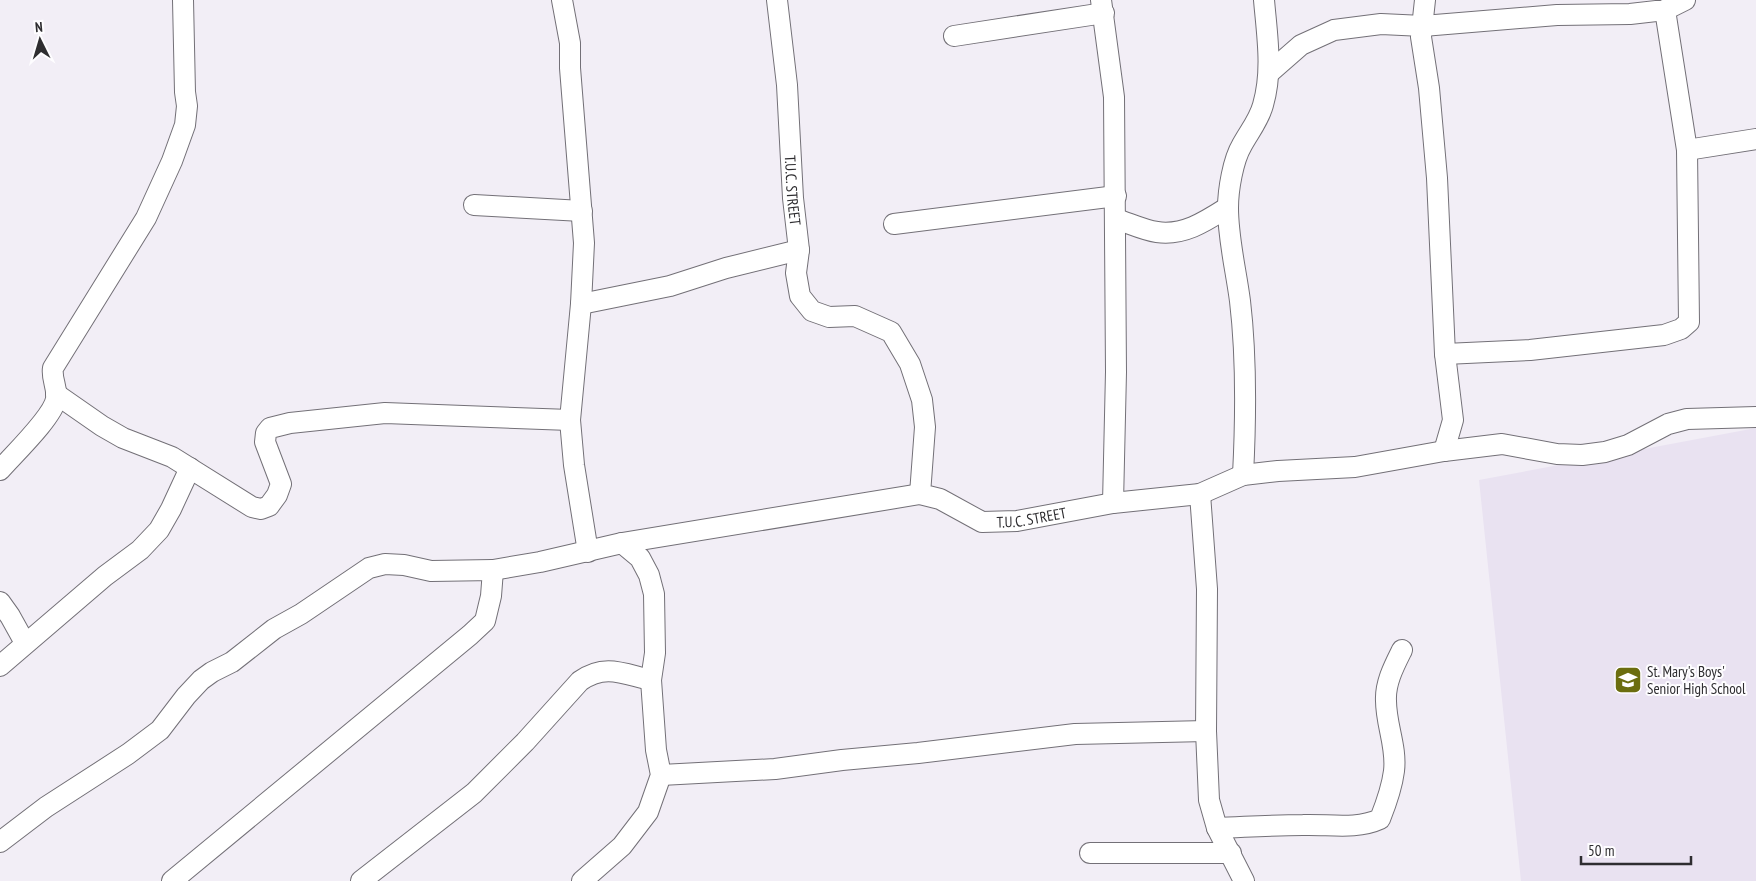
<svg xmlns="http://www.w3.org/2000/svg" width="1756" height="881" font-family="'PT Sans Narrow',sans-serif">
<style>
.built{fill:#e9e2f1}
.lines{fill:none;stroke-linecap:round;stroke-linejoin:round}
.minor-casing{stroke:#737077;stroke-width:22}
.minor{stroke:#fff;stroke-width:20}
.labels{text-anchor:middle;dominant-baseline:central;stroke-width:4;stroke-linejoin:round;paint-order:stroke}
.street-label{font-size:15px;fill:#2e2d30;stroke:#fefdff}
.poi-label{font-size:15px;fill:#2e2d30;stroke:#fefdff;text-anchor:start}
</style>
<rect width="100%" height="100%" fill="#f2eef6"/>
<polygon class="built" points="1756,428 1756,881 1521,881 1479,480"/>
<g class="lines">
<g class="minor-casing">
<g id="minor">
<polyline points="562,0 570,43 570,68 584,243 581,304 570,420 574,465 588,552"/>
<path id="s1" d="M 777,0 L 787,85 L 793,198 L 799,250 L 796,273 L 800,296 L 812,311 L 829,317 L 855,316 L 891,332 L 910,364 L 922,400 L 925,427 L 920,494 L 940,499 L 982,522 L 1017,521 L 1113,503 L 1200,494 L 1243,475 L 1278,471 L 1355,467 L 1444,451 L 1502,444 L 1557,454 L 1582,455 L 1605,452 L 1628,445 L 1668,424 L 1687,419 L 1756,417"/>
<polyline points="1101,0 1114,97 1116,372 1113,503"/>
<polyline points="1425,0 1421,37 1429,88 1437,178 1445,354 1453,420 1444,451"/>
<polyline points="954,36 1104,13"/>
<polyline points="1269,73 1301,45 1334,30 1381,24 1423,26 1557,15 1630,14 1665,10 1685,0"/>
<polyline points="1687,150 1756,139"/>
<polyline points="474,205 582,211"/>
<path d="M 1116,219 C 1129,223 1143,230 1157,232 C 1184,236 1206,221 1228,207"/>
<polyline points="894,224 1116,196"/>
<polyline points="581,304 670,286 726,268 799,250"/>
<polyline points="1445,354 1530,350 1664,335 1681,329 1689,322 1687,150 1665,10"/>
<polyline points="56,394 102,426 123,438 172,457 252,507 261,509 269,506 277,495 281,484 265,442 266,433 270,428 290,423 385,413 570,420"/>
<path d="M 0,470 C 13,455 53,417 56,399 C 58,388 51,379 53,368 L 146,218 L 172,161 L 185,125 L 187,106 L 185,92 L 183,0"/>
<path d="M 1243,475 C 1246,417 1247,360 1240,301 C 1236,270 1228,239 1228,208 C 1228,190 1233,160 1242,145 C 1249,132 1259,120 1263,105 C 1273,71 1267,35 1264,0"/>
<polyline points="1200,494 1207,589 1206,731 1209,800 1217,828 1244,881"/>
<polyline points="493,570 540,562 622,543 920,494"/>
<polyline points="0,602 10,616 25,643"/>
<polyline points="0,666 105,576 140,550 159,530 171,509 190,468"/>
<polyline points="661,775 775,769 842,760 918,753 1075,734 1206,731"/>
<path d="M 1217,828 C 1245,827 1274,825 1303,825 C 1329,824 1356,830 1380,819 C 1386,804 1392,787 1394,771 C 1397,747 1386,725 1386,701 C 1385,683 1394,666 1402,650"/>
<polyline points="0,842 46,807 128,754 160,730 186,696 201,680 212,672 232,662 274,629 301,614 369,568 385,564 404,565 431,571 493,570 491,596 485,621 470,635 172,881"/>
<polyline points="1090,853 1231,853"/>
<path d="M 361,881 L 474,793 L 525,742 L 580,681 C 605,663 624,674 651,680"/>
<polyline points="582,881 622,846 648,812 661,775 656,750 651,680 655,653 654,594 649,575 640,558 622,543"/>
</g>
</g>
<use href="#minor" class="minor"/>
</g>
<defs>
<g id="school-square" transform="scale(1.4375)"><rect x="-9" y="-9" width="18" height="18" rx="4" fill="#6b6d0f" stroke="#fefdff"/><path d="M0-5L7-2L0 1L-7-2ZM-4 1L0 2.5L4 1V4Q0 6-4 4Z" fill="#fff"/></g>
</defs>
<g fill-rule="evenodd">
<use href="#school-square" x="1628" y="680"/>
</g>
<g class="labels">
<g class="street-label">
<text stroke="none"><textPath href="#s1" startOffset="191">T.U.C. STREET</textPath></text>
<text stroke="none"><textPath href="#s1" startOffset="688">T.U.C. STREET</textPath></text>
</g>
<g class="poi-label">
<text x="1647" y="671">St. Mary's Boys'<tspan x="1647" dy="17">Senior High School</tspan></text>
</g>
</g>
<g transform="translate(40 40) rotate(355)" stroke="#fefdff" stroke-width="4" paint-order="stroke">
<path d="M0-4L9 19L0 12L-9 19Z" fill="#2e2d30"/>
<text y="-8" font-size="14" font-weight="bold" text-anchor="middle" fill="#2e2d30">N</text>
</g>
<path d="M1581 856v8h110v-8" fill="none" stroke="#2e2d30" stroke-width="2.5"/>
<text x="1588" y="856" font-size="15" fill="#2e2d30" stroke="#fefdff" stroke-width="4" paint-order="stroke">50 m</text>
</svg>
